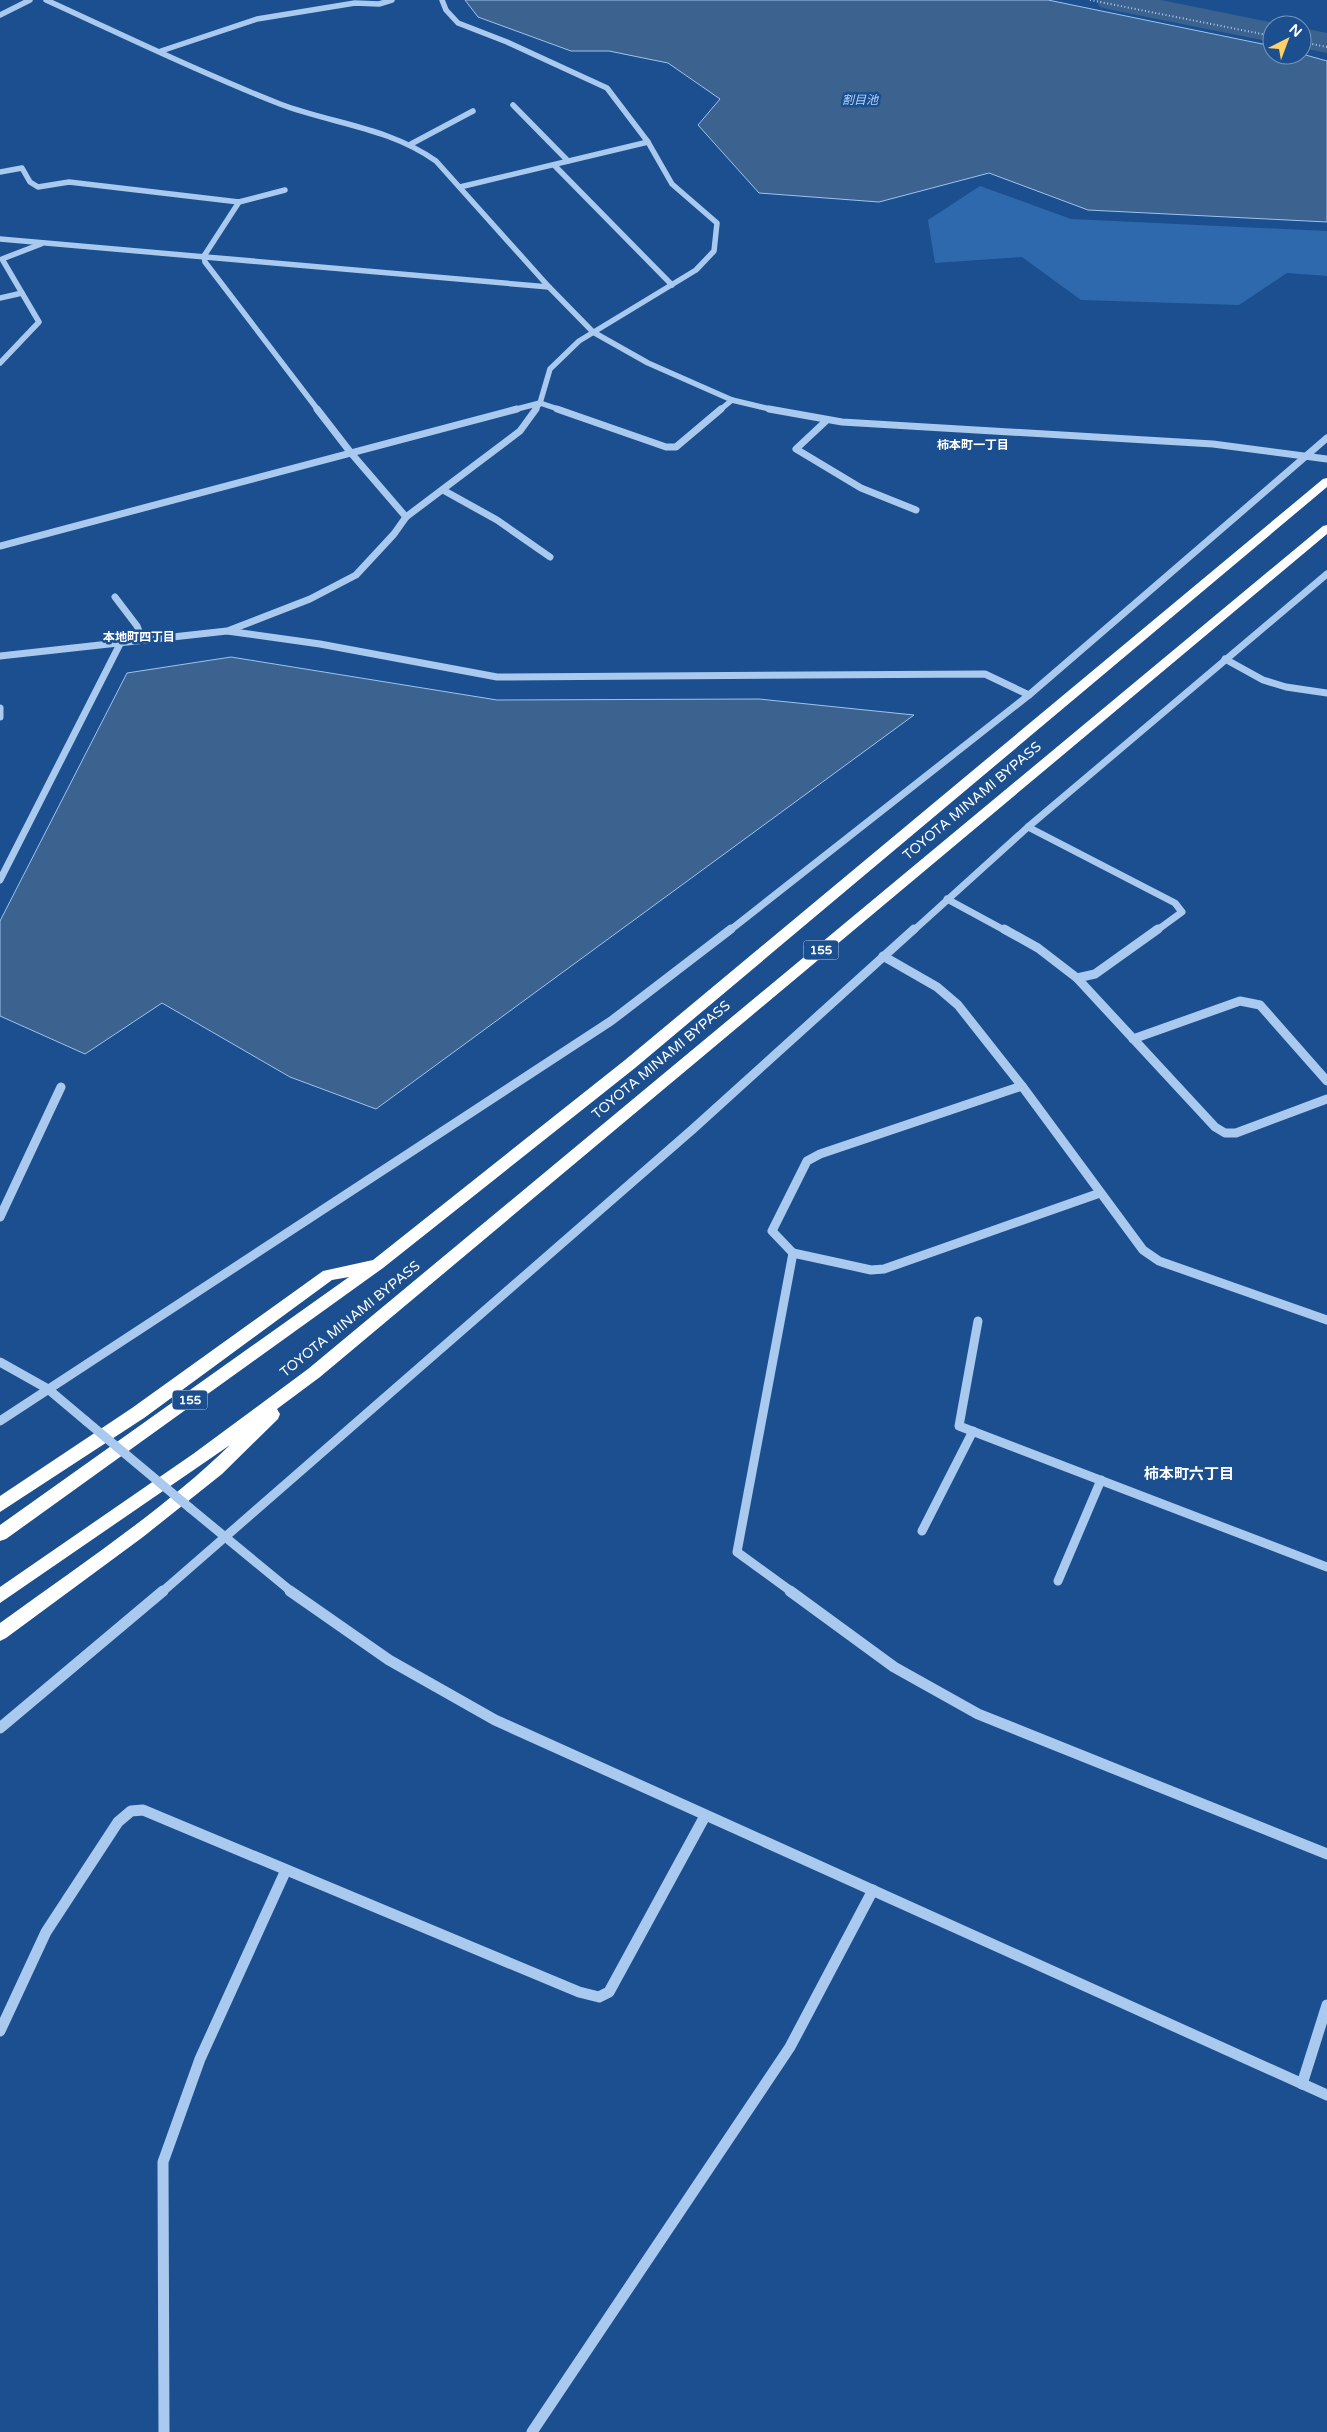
<svg xmlns="http://www.w3.org/2000/svg" width="1327" height="2432" font-family="'Varela Round','Noto Sans JP',sans-serif">
<style>
.green{fill:#2e69ad}
.water{fill:#3c6290;stroke:#9cc4f0}
.lines{fill:none;stroke-linecap:round;stroke-linejoin:round}
.river{fill:#3c6290;fill-rule:evenodd}
.path{stroke:#a9c9ee;stroke-width:2;stroke-dasharray:1 2.5;stroke-linecap:butt}
.minor-far3{stroke:#a9c9ee;stroke-width:5.5}
.minor-far2{stroke:#a9c9ee;stroke-width:7}
.minor-far1{stroke:#a9c9ee;stroke-width:9}
.minor{stroke:#a9c9ee;stroke-width:11}
.highway{fill:#fff;fill-rule:evenodd}
.minor-bridge{stroke:#a9c9ee;stroke-width:9}
.labels{text-anchor:middle;dominant-baseline:central;stroke-width:5;stroke-linejoin:round;paint-order:stroke}
.far-water-label{font-size:12px;font-style:italic;fill:#b5d3f5;stroke:#1b4f8f}
.far-neighbourhood-label{font-size:12px;font-weight:bold;fill:#fff;stroke:#1b4f8f}
.shield{fill:#1b4f8f;stroke:#bbcadd;stroke-width:1}
.shield-label{font-size:12px;font-weight:bold;fill:#fff}
.street-label{font-size:14px;fill:#fff;stroke:#1b4f8f}
.neighbourhood-label{font-size:15px;font-weight:bold;fill:#fff;stroke:#1b4f8f}
</style>
<rect width="100%" height="100%" fill="#1b4f8f"/>
<polygon class="green" points="980,186 1071,219 1327,231 1327,276 1287,273 1239,305 1081,300 1022,257 935,263 928,220"/>
<g class="water">
<polygon points="465,0 1048,0 1272,46 1272,55 1302,54 1327,61 1327,222 1088,210 989,173 879,202 759,193 698,125 720,99 668,63 609,51 571,51 478,17"/>
<polygon points="231,657 497,700 759,699 914,715 376,1109 290,1077 162,1003 85,1054 0,1016 0,921 127,673"/>
</g>
<g class="lines">
<g class="river">
<polygon points="1096,0 1161,0 1284,25 1272,25 1272,42 1112,10 1100,7"/>
<polygon points="1302,28 1327,33 1327,53 1302,48"/>
</g>
<g class="path">
<polyline points="1090,0 1272,36"/>
<polyline points="1302,42 1327,47"/>
</g>
<g class="minor-far3">
<path d="M 46,0 C 123,35 200,73 280,104 C 333,124 388,127 436,161 L 549,287 L 593,332 L 648,363 L 732,400 L 774,410"/>
<polyline points="442,0 446,10 458,23 507,42 607,88 648,142 672,184 717,223 714,251 696,270 579,341 550,369 540,403 535,410"/>
<polyline points="0,15 30,0"/>
<polyline points="161,51 257,19 355,3 379,4 392,0"/>
<polyline points="513,105 568,161"/>
<polyline points="411,144 473,111"/>
<polyline points="555,166 672,285"/>
<polyline points="0,172 22,168 30,182 38,187 69,182 239,202 285,190"/>
<polyline points="460,187 648,142"/>
<polyline points="0,239 549,287"/>
<polyline points="204,256 205,262 318,410"/>
<polyline points="204,256 239,202"/>
<polyline points="0,298 22,293"/>
<polyline points="0,363 39,322 2,259 41,244"/>
<polyline points="513,410 540,403 561,410"/>
<polyline points="720,410 732,400"/>
</g>
<g class="minor-far2">
<polyline points="317,409 351,453 406,517"/>
<polyline points="557,409 666,447 676,447 721,409"/>
<polyline points="769,409 842,422 1213,444 1327,459"/>
<polyline points="827,420 796,449 861,488 916,510"/>
<polyline points="443,490 497,520 550,557"/>
<polyline points="0,546 517,409"/>
<polyline points="115,597 137,626 142,639"/>
<polyline points="230,630 310,599 356,575 394,534 406,517 520,431 536,409"/>
<polyline points="0,656 227,631 320,644 497,677 985,674 1029,695"/>
<polyline points="1225,659 1263,680 1286,687 1327,693"/>
<polyline points="0,708 0,717"/>
<polyline points="1028,827 1175,903 1182,912 1156,931"/>
<polyline points="0,880 121,642"/>
<polyline points="947,899 1006,931"/>
<polyline points="729,931 1029,695 1327,438"/>
<polyline points="913,931 1028,827 1327,574"/>
</g>
<g class="minor-far1">
<polyline points="1004,929 1038,948 1077,978 1095,974 1158,929"/>
<polyline points="883,956 937,987 958,1005 1022,1086"/>
<polyline points="1077,978 1215,1127 1225,1133 1236,1133 1327,1099"/>
<polyline points="1133,1039 1240,1001 1260,1005 1327,1081"/>
<polyline points="1100,1193 884,1269 871,1270 793,1253 772,1231 807,1161 820,1154 1022,1086 1143,1250 1159,1261 1327,1320"/>
<polyline points="0,1217 61,1087"/>
<polyline points="978,1321 959,1426 1327,1567"/>
<polyline points="0,1362 48,1389 86,1421"/>
<polyline points="0,1421 611,1021 731,929"/>
<polyline points="190,1508 292,1592"/>
<polyline points="922,1531 973,1431"/>
<polyline points="1058,1581 1101,1480"/>
<polyline points="162,1592 693,1129 914,929"/>
<polyline points="792,1592 737,1552 793,1253"/>
</g>
<g class="minor">
<polyline points="290,1591 389,1660 495,1720 1327,2095"/>
<polyline points="790,1591 894,1667 978,1714 1327,1854"/>
<polyline points="0,1728 163,1591"/>
<polyline points="0,2031 46,1932 118,1822 131,1811 143,1810 579,1992 599,1997 609,1992 705,1816"/>
<polyline points="1302,2084 1327,2005"/>
<polyline points="164,2432 163,2162 200,2059 286,1870"/>
<polyline points="532,2432 790,2047 873,1890"/>
</g>
<g class="highway">
<polygon points="1327,478 1327,487 635,1068 383,1268 6,1539 0,1541 0,1525 349,1277 332,1280 144,1418 0,1512 0,1496 132,1408 323,1271 373,1260 625,1060 1323,479"/>
<path d="M 1327,525 L 1327,534 L 320,1377 L 277,1409 L 280,1414 L 278,1419 L 222,1474 L 143,1537 L 6,1638 L 0,1641 L 0,1623 C 78,1566 161,1512 230,1445 L 0,1603 L 0,1587 L 193,1454 L 308,1369 L 1323,526 Z"/>
</g>
<polyline class="minor-bridge" points="86,1421 190,1508"/>
</g>
<g class="labels">
<g class="far-water-label">
<text x="860" y="100">割目池</text>
</g>
<g class="far-neighbourhood-label">
<text x="973" y="445">柿本町一丁目</text>
<text x="139" y="637">本地町四丁目</text>
</g>
<g class="shield">
<rect x="803.5" y="940.5" width="35" height="19" rx="4"/>
<rect x="172.5" y="1390.5" width="35" height="19" rx="4"/>
</g>
<g class="shield-label">
<text x="821" y="950">155</text>
<text x="190" y="1400">155</text>
</g>
<g class="street-label">
<text transform="translate(972 801) rotate(-40)">TOYOTA MINAMI BYPASS</text>
<text transform="translate(661 1060) rotate(-40)">TOYOTA MINAMI BYPASS</text>
<text transform="translate(350 1319) rotate(-39)">TOYOTA MINAMI BYPASS</text>
</g>
<g class="neighbourhood-label">
<text x="1189" y="1474">柿本町六丁目</text>
</g>
</g>
<g transform="translate(1287 40) rotate(42)"><circle r="24" fill="#1b4f8f" stroke="#7695bc"/>
<path d="M0-4L9 19L0 12L-9 19Z" fill="#ffd166"/>
<text y="-8" font-size="14" font-weight="bold" text-anchor="middle" fill="#ffffff">N</text>
</g>
</svg>
